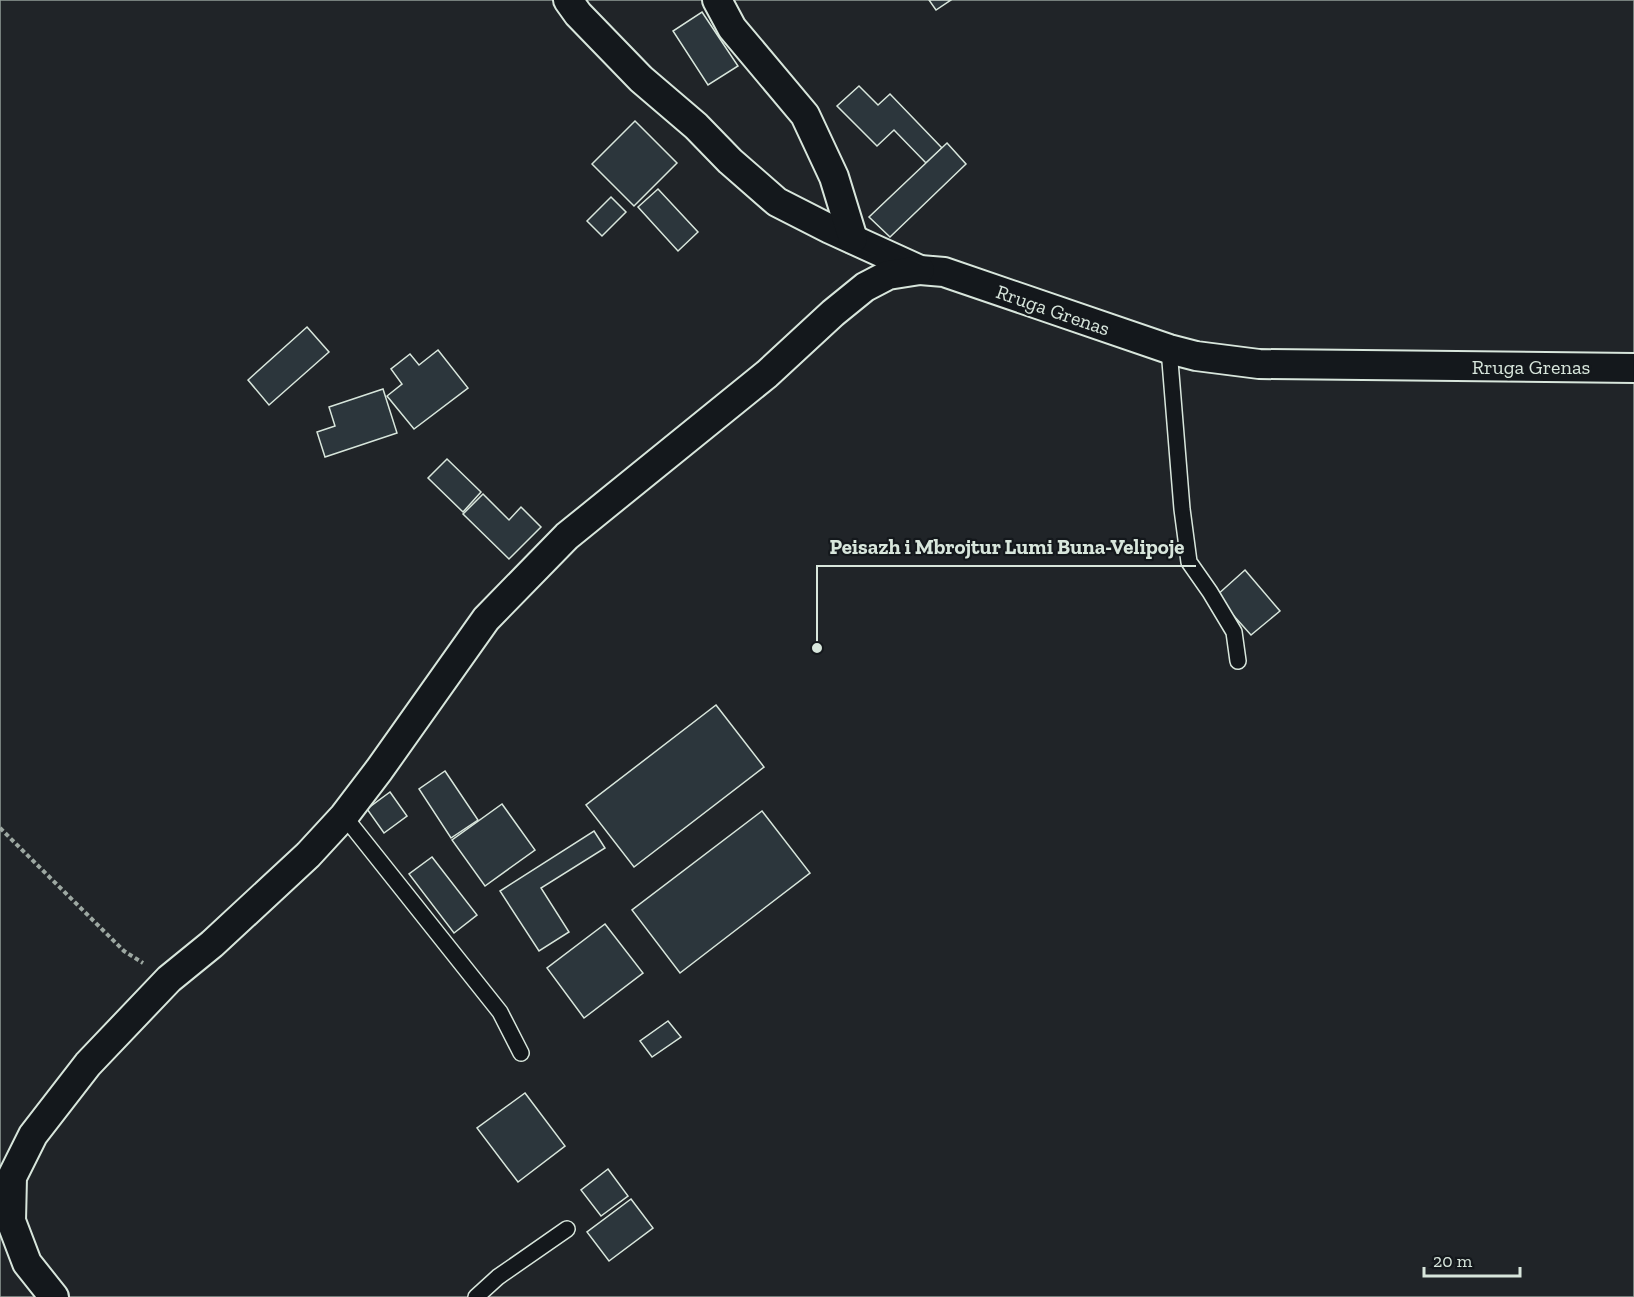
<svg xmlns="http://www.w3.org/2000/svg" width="1634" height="1297" font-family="'Zilla Slab',serif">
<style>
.green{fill:#202428;stroke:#939e99;stroke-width:1.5}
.building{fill:#2c363c;stroke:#d8e6dc;stroke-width:1.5}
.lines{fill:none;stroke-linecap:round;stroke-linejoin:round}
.lane-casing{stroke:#d8e6dc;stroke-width:18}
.street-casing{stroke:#d8e6dc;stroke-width:32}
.path{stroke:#9da8a2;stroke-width:4;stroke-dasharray:4.5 3;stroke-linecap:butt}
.lane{stroke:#14181c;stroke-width:15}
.street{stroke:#14181c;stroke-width:28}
.labels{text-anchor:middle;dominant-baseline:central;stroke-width:4.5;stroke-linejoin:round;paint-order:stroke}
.street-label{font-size:20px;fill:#d8e6dc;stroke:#14181c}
.leader{fill:none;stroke:#d8e6dc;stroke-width:2}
.callout-dot{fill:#d8e6dc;stroke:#14181c;stroke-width:2}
.callout-label{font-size:21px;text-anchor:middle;font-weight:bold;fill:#d8e6dc;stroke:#14181c;stroke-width:4.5;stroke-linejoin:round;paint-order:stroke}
</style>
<rect width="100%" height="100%" fill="#14181c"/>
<rect class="green" x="0" y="0" width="1634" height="1297"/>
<g class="building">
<polygon points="929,0 951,0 936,10"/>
<polygon points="702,12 738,66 708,85 673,31"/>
<polygon points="859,86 878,105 890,94 942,148 926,163 894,130 877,146 837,106"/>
<polygon points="635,121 677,163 634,206 592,164"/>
<polygon points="947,143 966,164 890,237 869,217"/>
<polygon points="658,189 698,232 678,251 638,207"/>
<polygon points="611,197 626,212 602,236 587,221"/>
<polygon points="307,327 329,352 269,405 248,380"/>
<polygon points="438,350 468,388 414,429 387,396 402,384 391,369 410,354 419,365"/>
<polygon points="383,389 397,433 325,457 317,432 335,426 329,407"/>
<polygon points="447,459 481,492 463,512 428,478"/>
<polygon points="483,494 509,520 521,507 541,527 509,559 463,514"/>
<polygon points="1245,570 1280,611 1251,635 1216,596"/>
<polygon points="716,705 764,767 634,867 586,805"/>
<polygon points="445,771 478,820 451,838 419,789"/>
<polygon points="390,792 407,816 384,833 367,809"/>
<polygon points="502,804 535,850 485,886 452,840"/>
<polygon points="762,811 810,873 680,973 632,910"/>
<polygon points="594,831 605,848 541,888 569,932 539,951 500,891"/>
<polygon points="432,857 477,915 454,933 409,874"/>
<polygon points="605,924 643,973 584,1018 547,968"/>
<polygon points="668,1021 681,1037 652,1057 640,1041"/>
<polygon points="525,1093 565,1146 518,1182 477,1128"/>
<polygon points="608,1169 628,1196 601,1216 581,1190"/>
<polygon points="631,1199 653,1228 609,1261 587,1232"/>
</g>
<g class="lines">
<g class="lane-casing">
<g id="lane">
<polyline points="1169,349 1182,509 1189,562 1210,592 1234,632 1238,661"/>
<polyline points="344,816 500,1012 521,1053"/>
<polyline points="476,1297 498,1277 567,1229"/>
</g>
</g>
<g class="street-casing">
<g id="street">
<polyline points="568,0 578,14 641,79 696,126 730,161 777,202 830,229 920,270 944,272 1169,349 1196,356 1259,364 1634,368"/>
<polyline points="717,0 732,28 805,115 834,177 853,239"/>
<polyline points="54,1297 27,1263 11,1221 12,1177 33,1135 88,1064 169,979 212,944 308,855 344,816 379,770 486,619 567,536 767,374 833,313 865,287 888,275 920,270"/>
</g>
</g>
<polyline class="path" points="0,828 124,951 143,963"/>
<use href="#lane" class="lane"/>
<use href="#street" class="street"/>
</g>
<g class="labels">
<g class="street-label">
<text transform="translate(1053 310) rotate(19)">Rruga Grenas</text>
<text x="1531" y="367">Rruga Grenas</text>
</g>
</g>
<path class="leader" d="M817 648L817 566H1196"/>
<circle class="callout-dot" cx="817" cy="648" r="6"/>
<g class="callout-label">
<text x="1007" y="554">Peisazh i Mbrojtur Lumi Buna-Velipoje</text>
</g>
<path d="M1424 1267v9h96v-9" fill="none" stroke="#d8e6dc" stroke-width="3"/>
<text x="1433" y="1267" font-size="18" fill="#d8e6dc" stroke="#14181c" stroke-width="4.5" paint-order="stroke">20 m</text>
</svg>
